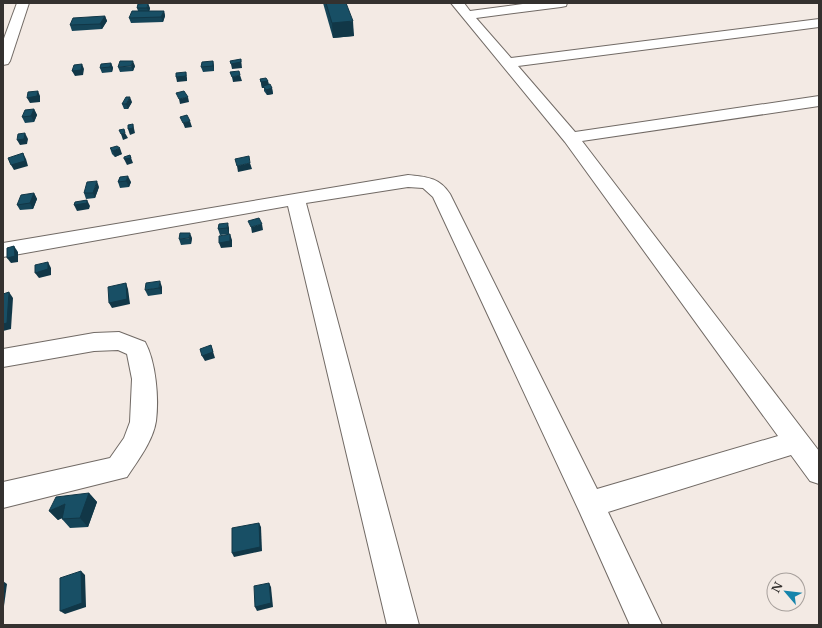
<svg xmlns="http://www.w3.org/2000/svg" width="822" height="628" font-family="'Libre Baskerville',serif">
<style>
.lines{fill:none;stroke-linecap:round;stroke-linejoin:round}
.minor-casing{stroke:#716a65;stroke-width:2}
.minor{fill:#fff;fill-rule:evenodd}
.wall{fill:#154457}
.shaded-wall{fill:#113747}
.building{fill:#184f65;stroke:#113747}
</style>
<rect width="100%" height="100%" fill="#f3eae4"/>
<g class="lines">
<g class="minor-casing">
<g id="minor">
<polygon points="17,3 29,3 10,61 8,64 3,65 3,41"/>
<path d="M 451,3 L 464,3 L 470,11 L 530,3 L 567,3 L 566,6 L 561,7 L 476,18 L 511,58 L 819,19 L 819,27 L 518,66 L 575,132 L 819,96 L 819,106 L 582,141 L 819,451 L 819,484 L 810,481 L 791,455 L 608,512 L 662,625 L 630,625 L 580,513 L 433,197 L 423,188 L 408,187 L 306,203 L 419,625 L 387,625 L 288,206 L 3,257 L 3,243 L 408,175 C 426,177 439,177 450,194 L 597,489 L 778,436 L 565,142 Z"/>
<path d="M 119,332 L 145,342 C 156,362 159,399 156,421 C 153,441 138,460 127,477 L 3,508 L 3,482 L 110,458 L 124,438 L 130,422 L 132,379 L 127,354 L 118,350 L 94,351 L 3,367 L 3,349 L 94,333 Z"/>
</g>
</g>
<use href="#minor" class="minor"/>
</g>
<g class="wall">
<polygon points="323,3 346,3 354,36 333,38"/>
<polygon points="138,4 150,8 149,11 164,11 165,16 163,22 131,23 129,18 138,11 137,8"/>
<polygon points="105,16 107,21 102,29 72,31 70,25"/>
<polygon points="213,61 214,67 214,71 203,72 201,67"/>
<polygon points="111,63 113,68 112,72 102,73 100,68"/>
<polygon points="135,66 133,71 120,72 118,67"/>
<polygon points="260,79 268,81 269,85 272,88 273,94 267,95 264,91 264,88 262,88"/>
<polygon points="132,102 128,109 124,109 122,104"/>
<polygon points="34,109 37,115 34,122 25,123 22,117"/>
<polygon points="110,148 122,154 115,157 112,154"/>
<polygon points="120,177 131,182 129,187 120,188 118,182"/>
<polygon points="99,187 95,198 86,199 84,193"/>
<polygon points="34,193 37,199 33,209 20,210 17,205"/>
<polygon points="219,224 229,228 229,234 220,235 218,229"/>
<polygon points="192,238 191,244 181,245 179,239"/>
<polygon points="162,287 162,294 148,296 145,290"/>
<polygon points="89,493 97,502 88,527 70,528 62,519 62,518 58,520 49,511"/>
</g>
<g class="shaded-wall">
<polygon points="148,3 150,8 149,13 147,8"/>
<polygon points="358,3 371,3 358,4"/>
<polygon points="164,11 165,16 163,22 161,17"/>
<polygon points="105,16 107,21 102,29 100,24"/>
<polygon points="353,21 354,36 333,38 332,23"/>
<polygon points="241,59 242,68 232,69 231,64"/>
<polygon points="133,61 135,66 133,71 131,66"/>
<polygon points="213,61 214,67 214,71 213,66"/>
<polygon points="111,63 113,68 112,72 110,67"/>
<polygon points="82,64 84,69 83,75 75,76 72,71"/>
<polygon points="186,72 187,78 187,81 177,82 176,77"/>
<polygon points="240,75 242,81 233,82 232,77"/>
<polygon points="268,81 269,87 263,86 264,88 262,88 261,82"/>
<polygon points="272,88 273,94 267,95 266,90"/>
<polygon points="38,91 40,96 40,102 30,103 27,98"/>
<polygon points="130,97 132,102 128,109 126,104"/>
<polygon points="188,97 189,102 180,104 179,99"/>
<polygon points="34,109 37,115 34,122 31,116"/>
<polygon points="190,121 192,127 185,128 183,123"/>
<polygon points="133,124 135,133 130,135 128,129"/>
<polygon points="25,133 28,139 27,144 20,145 17,140"/>
<polygon points="125,133 128,138 123,140 121,134"/>
<polygon points="120,148 122,154 115,157 113,151"/>
<polygon points="23,153 26,159 28,166 14,170 11,165"/>
<polygon points="130,155 133,163 127,165 124,159"/>
<polygon points="250,163 252,169 238,172 237,166"/>
<polygon points="128,176 131,182 129,187 126,181"/>
<polygon points="97,181 99,187 95,198 93,193"/>
<polygon points="34,193 37,199 33,209 30,203"/>
<polygon points="87,200 90,206 89,209 77,211 74,205"/>
<polygon points="228,223 229,228 229,234 227,228"/>
<polygon points="262,224 263,230 252,233 251,227"/>
<polygon points="190,233 192,238 191,244 189,238"/>
<polygon points="230,234 232,240 232,247 221,248 219,243"/>
<polygon points="14,246 18,252 18,262 11,263 7,258"/>
<polygon points="48,262 51,268 51,275 39,278 35,273"/>
<polygon points="160,281 162,287 162,294 159,288"/>
<polygon points="126,283 128,289 130,304 112,308 109,303"/>
<polygon points="9,292 13,298 11,329 3,331 3,324"/>
<polygon points="211,345 215,358 205,361 202,356"/>
<polygon points="89,493 97,502 88,527 80,518"/>
<polygon points="65,504 73,512 58,520 49,511"/>
<polygon points="259,523 261,527 262,551 234,557 232,553"/>
<polygon points="81,571 85,575 86,607 65,614 60,611"/>
<polygon points="3,581 7,584 4,606 3,606"/>
<polygon points="269,583 271,587 273,607 257,611 255,607"/>
</g>
<g class="building">
<polygon points="148,3 147,8 137,8 138,4"/>
<polygon points="326,3 346,3 353,21 332,23"/>
<polygon points="132,11 164,11 161,17 129,18"/>
<polygon points="105,16 100,24 70,25 73,18"/>
<polygon points="241,59 241,62 231,64 230,61"/>
<polygon points="120,61 133,61 131,66 118,67"/>
<polygon points="213,61 213,66 201,67 202,62"/>
<polygon points="111,63 110,67 100,68 101,64"/>
<polygon points="82,64 81,70 72,71 74,65"/>
<polygon points="239,71 240,75 232,77 230,72"/>
<polygon points="186,72 186,76 176,77 176,73"/>
<polygon points="266,78 268,81 261,82 260,79"/>
<polygon points="270,84 272,88 266,90 263,86"/>
<polygon points="38,91 37,96 27,98 28,92"/>
<polygon points="184,91 188,97 179,99 176,93"/>
<polygon points="126,97 130,97 126,104 122,104"/>
<polygon points="34,109 31,116 22,117 25,110"/>
<polygon points="187,115 190,121 183,123 180,117"/>
<polygon points="133,124 133,128 128,129 128,125"/>
<polygon points="124,129 125,133 121,134 119,130"/>
<polygon points="25,133 24,139 17,140 18,134"/>
<polygon points="117,146 120,148 113,151 110,148"/>
<polygon points="23,153 25,161 11,165 8,158"/>
<polygon points="130,155 131,158 124,159 124,157"/>
<polygon points="249,156 250,163 237,166 235,159"/>
<polygon points="128,176 126,181 118,182 120,177"/>
<polygon points="97,181 93,193 84,193 87,182"/>
<polygon points="34,193 30,203 17,205 21,195"/>
<polygon points="87,200 87,203 74,205 75,202"/>
<polygon points="259,218 262,224 251,227 248,221"/>
<polygon points="228,223 227,228 218,229 219,224"/>
<polygon points="180,233 190,233 189,238 179,239"/>
<polygon points="230,234 230,241 219,243 219,236"/>
<polygon points="14,246 15,256 7,258 7,248"/>
<polygon points="48,262 48,269 35,273 35,265"/>
<polygon points="160,281 159,288 145,290 146,283"/>
<polygon points="126,283 127,299 109,303 108,287"/>
<polygon points="9,292 7,323 3,324 3,294"/>
<polygon points="211,345 213,352 202,356 200,349"/>
<polygon points="89,493 80,518 62,519 65,504 49,511 56,497"/>
<polygon points="259,523 260,547 232,553 232,528"/>
<polygon points="81,571 82,603 60,611 60,578"/>
<polygon points="269,583 271,603 255,607 254,586"/>
</g>
<rect width="822" height="628" fill="none" stroke="#34312f" stroke-width="8"/>
<g transform="translate(786 592) rotate(298)"><circle r="19" fill="#f3eae4" stroke="#a7a09c"/>
<path d="M0-3L7 15L0 10L-7 15Z" fill="#1684ab"/>
<text y="-6" font-size="11" font-weight="bold" text-anchor="middle" fill="#34312f">N</text>
</g>
</svg>
